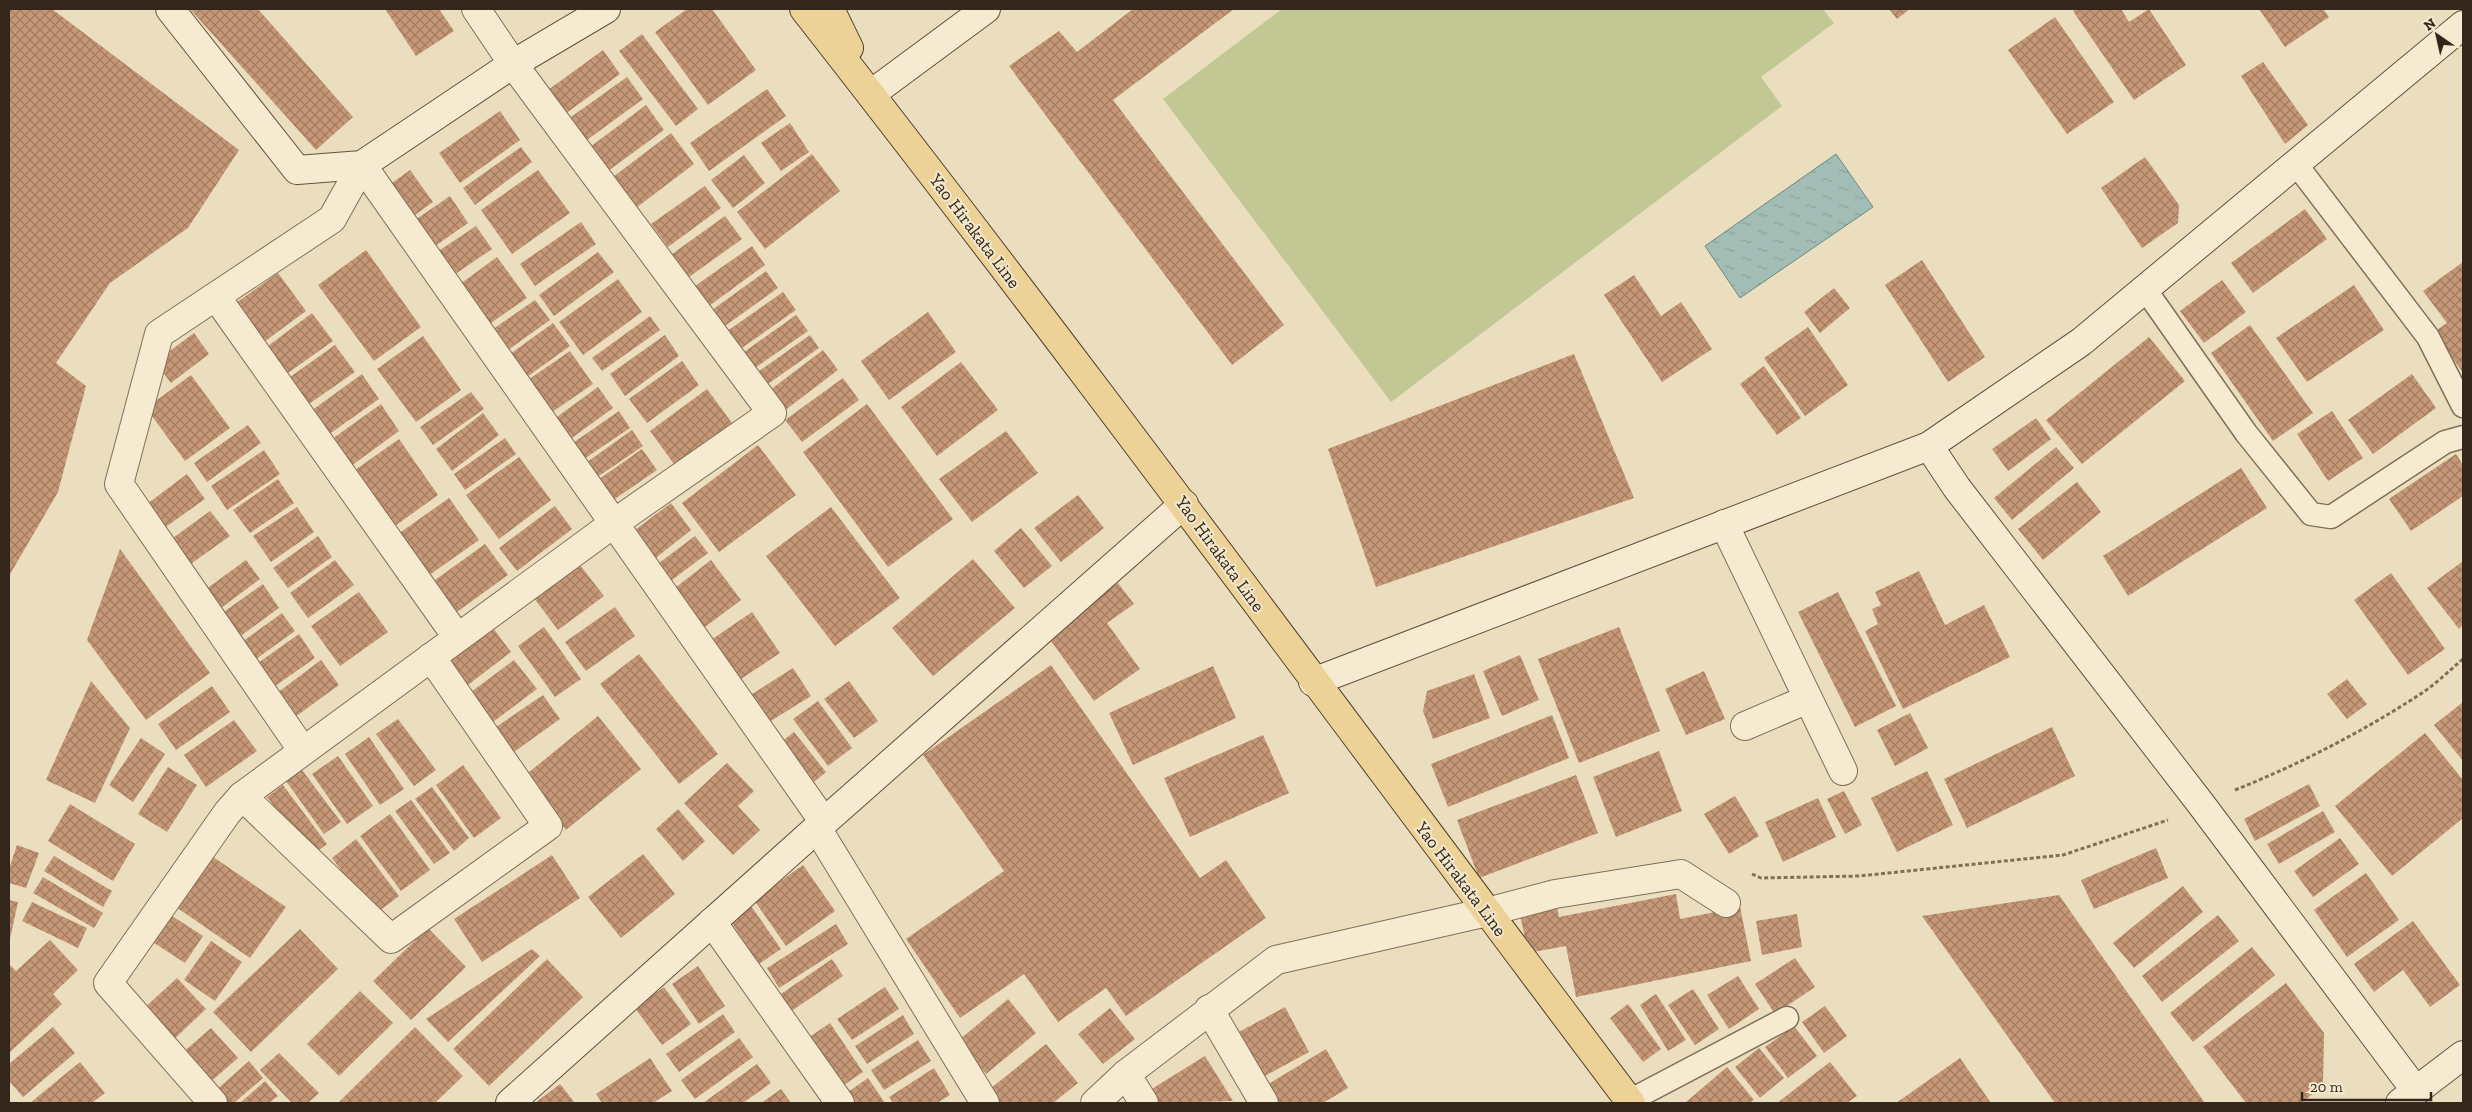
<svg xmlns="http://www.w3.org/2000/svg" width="2472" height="1112" font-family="'Zilla Slab',serif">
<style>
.pitch{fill:#c2c894}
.water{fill:url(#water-ripples);stroke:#6a8a82}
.building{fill:url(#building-cross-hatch)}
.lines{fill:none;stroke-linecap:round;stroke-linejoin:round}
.lane-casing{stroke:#826f58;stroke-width:25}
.street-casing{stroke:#826f58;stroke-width:30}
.secondary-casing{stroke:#64503c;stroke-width:30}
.primary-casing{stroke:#503d2d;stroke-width:30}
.path{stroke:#826f58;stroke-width:3;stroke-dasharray:4 2.5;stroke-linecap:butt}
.lane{stroke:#f6ebd1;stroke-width:22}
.street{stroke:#f6ebd1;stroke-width:28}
.secondary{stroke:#f6ebd1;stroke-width:28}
.primary{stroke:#edd298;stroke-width:28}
.labels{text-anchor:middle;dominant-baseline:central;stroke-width:4;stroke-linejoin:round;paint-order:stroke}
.street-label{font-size:18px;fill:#33271c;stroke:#f3e8ce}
</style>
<defs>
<pattern id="water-ripples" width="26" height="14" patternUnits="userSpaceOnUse" patternTransform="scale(1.25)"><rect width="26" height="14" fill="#a2bdb5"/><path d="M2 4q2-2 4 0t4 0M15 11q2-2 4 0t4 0" fill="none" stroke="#8ca29b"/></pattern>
<pattern id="building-cross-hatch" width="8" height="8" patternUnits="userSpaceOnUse" patternTransform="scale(1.25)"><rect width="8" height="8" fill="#c79877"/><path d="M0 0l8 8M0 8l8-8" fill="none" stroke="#a27c61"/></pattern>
</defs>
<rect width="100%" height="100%" fill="#ebdebf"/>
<polygon class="pitch" points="1282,9 1823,9 1834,23 1761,77 1782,106 1391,402 1163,99"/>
<polygon class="water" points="1836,154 1873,207 1740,298 1705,246"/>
<g class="building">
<polygon points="9,9 52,9 239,150 188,228 110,283 56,363 86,386 58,492 9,576"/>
<polygon points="190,9 258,9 353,117 316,150"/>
<polygon points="385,9 439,9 454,31 416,56"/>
<polygon points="687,9 712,9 756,70 708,105 655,32"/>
<polygon points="1133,9 1234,9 1113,100 1284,325 1232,365 1009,66 1059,31 1077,52"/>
<polygon points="1889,9 1910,9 1897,19"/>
<polygon points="2076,9 2121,9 2129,22 2149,9 2186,65 2134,100 2073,11"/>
<polygon points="2259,9 2323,9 2329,17 2285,47"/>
<polygon points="2055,17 2114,102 2067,134 2008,50"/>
<polygon points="642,34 698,109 676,126 619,51"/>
<polygon points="603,50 620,74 565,114 548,90"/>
<polygon points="2263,62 2308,125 2285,144 2241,76"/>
<polygon points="627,77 643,99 587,140 571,117"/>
<polygon points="767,89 786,116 709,171 690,143"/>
<polygon points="646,105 664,130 608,171 590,147"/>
<polygon points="500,111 520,140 460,183 439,153"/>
<polygon points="790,123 809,152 781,171 761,143"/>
<polygon points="671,133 694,164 632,211 609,180"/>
<polygon points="521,147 532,162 475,205 463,188"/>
<polygon points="812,154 840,191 765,249 737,212"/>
<polygon points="744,155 765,183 733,208 711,180"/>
<polygon points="2145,157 2179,205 2178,223 2142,248 2101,188"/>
<polygon points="410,170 433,202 408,220 385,188"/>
<polygon points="538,170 570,213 512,254 481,210"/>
<polygon points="705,186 721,208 668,247 651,224"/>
<polygon points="450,196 468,223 431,249 412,222"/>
<polygon points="2305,209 2327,239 2253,293 2231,263"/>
<polygon points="725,216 742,239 689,277 672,254"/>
<polygon points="581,222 596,244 535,286 520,264"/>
<polygon points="476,226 492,249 451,277 434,254"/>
<polygon points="752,246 765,265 709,306 695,286"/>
<polygon points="366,250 421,327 374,361 318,285"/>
<polygon points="598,252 614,272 554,316 539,295"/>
<polygon points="497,257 527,298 485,327 456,287"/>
<polygon points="1922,260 1985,357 1948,382 1885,285"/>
<polygon points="2463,262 2463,373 2434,332 2447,323 2423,291"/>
<polygon points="766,271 778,288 725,326 712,310"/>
<polygon points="278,273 306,311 264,342 236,303"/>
<polygon points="1634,275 1661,316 1681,302 1712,349 1662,382 1604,295"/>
<polygon points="618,279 642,312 583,355 559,322"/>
<polygon points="2222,280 2246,312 2204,343 2180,311"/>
<polygon points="2354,285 2384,330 2307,382 2276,338"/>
<polygon points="1834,288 1850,308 1820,333 1804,312"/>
<polygon points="783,292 796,310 739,350 726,332"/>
<polygon points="535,300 550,320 501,355 486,334"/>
<polygon points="928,312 956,352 889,400 861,361"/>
<polygon points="312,313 333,341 288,373 268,346"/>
<polygon points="796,315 808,331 755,368 744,352"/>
<polygon points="650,316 660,330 602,371 592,358"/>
<polygon points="553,323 570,346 520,382 503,359"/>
<polygon points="2250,325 2313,413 2273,441 2211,353"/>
<polygon points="1808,327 1848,385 1805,416 1764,358"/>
<polygon points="194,333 209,354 171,383 155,362"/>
<polygon points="665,335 679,356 625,396 610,374"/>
<polygon points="810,335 819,348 768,384 759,371"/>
<polygon points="423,336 461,390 416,422 377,369"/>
<polygon points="2149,337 2185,381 2082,464 2046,420"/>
<polygon points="335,345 355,372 309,404 290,377"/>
<polygon points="823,350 838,370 784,411 770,390"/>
<polygon points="570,351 593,384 548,415 525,382"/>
<polygon points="1574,354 1634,498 1376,587 1328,449"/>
<polygon points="682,361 699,385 647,423 629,399"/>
<polygon points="961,362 998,410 937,456 901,407"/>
<polygon points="1764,366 1801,418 1777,435 1740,384"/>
<polygon points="362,374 379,399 328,435 311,411"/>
<polygon points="2412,374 2436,408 2373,454 2348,420"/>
<polygon points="191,375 230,428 185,461 146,408"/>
<polygon points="843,378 859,400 802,442 785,420"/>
<polygon points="598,387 613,408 565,443 550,422"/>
<polygon points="707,389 732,423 674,464 650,431"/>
<polygon points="471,392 484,409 433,445 420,427"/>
<polygon points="381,404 399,431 351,466 332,439"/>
<polygon points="867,404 953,519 888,567 803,452"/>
<polygon points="619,411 630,428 581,461 570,445"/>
<polygon points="2332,411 2363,458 2328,481 2297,434"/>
<polygon points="483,413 499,435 452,471 436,449"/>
<polygon points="2036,418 2051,439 2008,471 1992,449"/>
<polygon points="248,425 261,443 207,482 194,463"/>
<polygon points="632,430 643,446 593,480 583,465"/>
<polygon points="1006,431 1038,473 972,522 939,479"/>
<polygon points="505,438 516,454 465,490 454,474"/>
<polygon points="399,439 438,495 395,526 355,470"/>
<polygon points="758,445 796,495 719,552 682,503"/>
<polygon points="2056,447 2074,468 2012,520 1994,498"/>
<polygon points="642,449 657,470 609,503 595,482"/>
<polygon points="264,450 280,474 227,510 211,486"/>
<polygon points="2456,454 2463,465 2463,496 2411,531 2389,499"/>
<polygon points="519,457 551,500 499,539 466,495"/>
<polygon points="2241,468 2267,508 2128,596 2103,556"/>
<polygon points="187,474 205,499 160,531 143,507"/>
<polygon points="278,479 294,503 250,533 233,510"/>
<polygon points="2077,482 2101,512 2043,560 2018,529"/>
<polygon points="1078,495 1104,528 1061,562 1034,528"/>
<polygon points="449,498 479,540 428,576 398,534"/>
<polygon points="671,503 691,530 652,561 631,533"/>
<polygon points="555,506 572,529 517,571 499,548"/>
<polygon points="297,507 314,532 271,562 253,536"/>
<polygon points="831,507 900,598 835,646 766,556"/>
<polygon points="210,511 230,536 185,568 166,543"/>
<polygon points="1021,528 1052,566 1024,588 994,551"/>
<polygon points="318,536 332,557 288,588 273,568"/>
<polygon points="695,536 708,553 668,583 655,566"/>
<polygon points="485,544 508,575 454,614 431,583"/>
<polygon points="120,549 210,673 146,720 87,640"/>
<polygon points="973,559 1015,608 933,676 892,628"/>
<polygon points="246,560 260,579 217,611 202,592"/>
<polygon points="335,560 354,585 308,618 290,593"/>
<polygon points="711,560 741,600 701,630 671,591"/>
<polygon points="2463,561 2463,625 2459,629 2427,588"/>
<polygon points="580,565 604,596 558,630 534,598"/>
<polygon points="1919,571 1945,625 1984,605 2010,657 1903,709 1865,631 1878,624 1872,609 1881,605 1875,592"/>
<polygon points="2391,573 2445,649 2408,675 2354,600"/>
<polygon points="1118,583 1134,604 1107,623 1140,669 1094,701 1046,634"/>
<polygon points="263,584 279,608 235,640 218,616"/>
<polygon points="359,592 388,632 340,666 311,626"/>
<polygon points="1838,592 1896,706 1855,727 1798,612"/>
<polygon points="615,607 635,636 586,671 565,642"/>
<polygon points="752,612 780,653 738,681 711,640"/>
<polygon points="282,613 295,631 252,662 239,644"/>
<polygon points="490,624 511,652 468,685 446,656"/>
<polygon points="544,627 581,679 555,697 518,646"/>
<polygon points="1619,627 1660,731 1579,763 1538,659"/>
<polygon points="299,634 315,658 271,689 255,665"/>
<polygon points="639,654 718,754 679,784 600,684"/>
<polygon points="1520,655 1539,700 1502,716 1483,671"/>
<polygon points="321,660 339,685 291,720 273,696"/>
<polygon points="514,660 537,689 493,722 471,692"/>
<polygon points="1051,665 1200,878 1226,860 1266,918 1126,1016 1106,988 1058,1022 1024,974 960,1018 906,939 1004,871 923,755"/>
<polygon points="1213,666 1236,718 1133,765 1109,713"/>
<polygon points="793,668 811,696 766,724 749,696"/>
<polygon points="1704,671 1725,719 1686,735 1665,689"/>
<polygon points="1474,674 1490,718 1433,739 1423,711 1427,691"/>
<polygon points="2347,679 2367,704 2347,719 2327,694"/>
<polygon points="91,681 130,728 95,803 46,780"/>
<polygon points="849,681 878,721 854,738 824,699"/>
<polygon points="212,686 230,712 176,750 158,724"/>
<polygon points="543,695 560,719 514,752 496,727"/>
<polygon points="818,701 852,748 828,766 793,719"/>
<polygon points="2463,702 2463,761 2434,725"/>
<polygon points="1910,713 1928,748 1895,766 1877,730"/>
<polygon points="1552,715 1569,758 1448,807 1431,764"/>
<polygon points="598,716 641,769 566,830 523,777"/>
<polygon points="398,719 436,770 414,786 376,734"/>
<polygon points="234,720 257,751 206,787 184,755"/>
<polygon points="2052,727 2075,776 1967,828 1944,779"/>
<polygon points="794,732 826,772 808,787 776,746"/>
<polygon points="2425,733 2463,780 2463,818 2392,876 2335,806"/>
<polygon points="1263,735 1289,793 1190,837 1164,778"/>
<polygon points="369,737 404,789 380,805 345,754"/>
<polygon points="141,738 165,754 133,802 109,785"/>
<polygon points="1659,751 1682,811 1616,837 1593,777"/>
<polygon points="338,756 373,806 347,824 312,774"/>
<polygon points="727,763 754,791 738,806 760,830 733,855 684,803"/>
<polygon points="463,765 501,818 474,838 436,785"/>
<polygon points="168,767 197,785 167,832 138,814"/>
<polygon points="302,770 341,822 324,834 286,781"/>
<polygon points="1927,771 1953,825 1897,852 1871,798"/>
<polygon points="1576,775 1598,833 1479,878 1457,820"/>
<polygon points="2309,784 2320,806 2255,841 2244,819"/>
<polygon points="283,785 327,844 311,856 267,797"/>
<polygon points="432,787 469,838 454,851 415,799"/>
<polygon points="1844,791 1862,825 1845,834 1827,799"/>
<polygon points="1735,796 1759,836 1729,854 1704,814"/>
<polygon points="1818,798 1836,837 1783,862 1765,822"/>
<polygon points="411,800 450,853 434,864 395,811"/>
<polygon points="70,804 135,844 113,881 48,841"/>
<polygon points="678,809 705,841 683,861 656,829"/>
<polygon points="2323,811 2335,832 2279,864 2267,844"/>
<polygon points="390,814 430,870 401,891 360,836"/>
<polygon points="2340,838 2359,864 2313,897 2294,871"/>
<polygon points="356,839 399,896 374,915 332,858"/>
<polygon points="17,845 39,853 26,888 9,883 9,869"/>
<polygon points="2156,848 2168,878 2094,909 2081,880"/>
<polygon points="209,854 286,907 250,958 173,905"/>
<polygon points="643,854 675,894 621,938 588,897"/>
<polygon points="552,855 580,898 482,962 454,919"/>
<polygon points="54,856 112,891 103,907 44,871"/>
<polygon points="803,865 835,911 786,946 754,900"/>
<polygon points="2366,873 2399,920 2347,957 2314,910"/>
<polygon points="43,877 103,913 94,928 33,893"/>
<polygon points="2183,886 2203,912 2134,968 2113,943"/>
<polygon points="1676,894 1680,919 1740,907 1751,961 1576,997 1566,946 1528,953 1520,914 1557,906 1559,917"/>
<polygon points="2059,895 2205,1103 2055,1103 1922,916"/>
<polygon points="9,900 18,902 10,939 9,939"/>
<polygon points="32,902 87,928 78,948 22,921"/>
<polygon points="749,903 781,949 759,964 728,917"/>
<polygon points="166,912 203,936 185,963 148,939"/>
<polygon points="1797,914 1802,947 1762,955 1756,921"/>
<polygon points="2218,915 2239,941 2162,1002 2142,976"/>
<polygon points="2413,921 2460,985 2430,1007 2403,970 2374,992 2354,964"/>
<polygon points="836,924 848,944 779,988 767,968"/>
<polygon points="428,928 466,967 411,1020 373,981"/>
<polygon points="300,929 338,969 251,1052 213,1012"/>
<polygon points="50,940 78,970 53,994 62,1004 9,1053 9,964 16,971"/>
<polygon points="211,941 242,962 215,1001 184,980"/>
<polygon points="2252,947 2275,975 2193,1042 2170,1013"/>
<polygon points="532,949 540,956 448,1042 426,1019"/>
<polygon points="1795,958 1815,987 1775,1014 1755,984"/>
<polygon points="547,959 583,997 489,1086 453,1049"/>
<polygon points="832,959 843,976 790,1012 778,996"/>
<polygon points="698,966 725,1006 699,1024 672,984"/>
<polygon points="1738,976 1759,1009 1729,1029 1707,995"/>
<polygon points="177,978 206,1009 171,1042 142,1010"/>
<polygon points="2286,983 2324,1033 2323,1086 2301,1103 2246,1103 2203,1047"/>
<polygon points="664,987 691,1024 662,1045 635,1008"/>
<polygon points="885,987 899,1009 852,1040 837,1019"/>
<polygon points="1693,989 1719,1029 1695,1045 1668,1005"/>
<polygon points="360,991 393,1023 339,1076 307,1044"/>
<polygon points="1656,994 1686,1040 1668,1051 1640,1005"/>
<polygon points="1008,999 1036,1033 986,1074 958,1041"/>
<polygon points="1628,1004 1661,1049 1643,1062 1610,1018"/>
<polygon points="1825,1006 1847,1036 1824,1053 1802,1022"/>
<polygon points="1285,1007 1309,1052 1261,1078 1237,1033"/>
<polygon points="1110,1008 1135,1039 1103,1064 1078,1034"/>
<polygon points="723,1014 735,1032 679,1072 666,1054"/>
<polygon points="903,1015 914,1034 867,1064 855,1046"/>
<polygon points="830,1023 863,1072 841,1087 808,1038"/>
<polygon points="1794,1026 1817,1056 1788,1078 1765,1047"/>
<polygon points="53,1027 75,1053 23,1097 9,1081 9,1064"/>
<polygon points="415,1027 463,1076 435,1103 338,1103"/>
<polygon points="211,1028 238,1058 208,1084 181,1054"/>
<polygon points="739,1038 753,1057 695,1099 681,1080"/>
<polygon points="918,1040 931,1061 884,1090 871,1070"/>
<polygon points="1046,1044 1078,1083 1053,1103 1001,1103 990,1089"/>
<polygon points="1759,1048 1784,1078 1760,1098 1735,1067"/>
<polygon points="1326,1049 1348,1088 1323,1103 1275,1103 1265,1086"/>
<polygon points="279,1053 319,1093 308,1103 292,1103 260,1070"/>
<polygon points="1205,1056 1233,1101 1158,1103 1150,1090"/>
<polygon points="650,1058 672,1091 653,1103 602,1103 596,1094"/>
<polygon points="1960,1058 1991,1103 1896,1103"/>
<polygon points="249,1061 263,1078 234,1103 222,1103 213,1093"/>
<polygon points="80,1062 105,1093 92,1103 30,1103"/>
<polygon points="1830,1062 1857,1096 1847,1103 1777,1103"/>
<polygon points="757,1064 771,1083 743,1103 703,1103"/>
<polygon points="1727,1067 1754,1100 1749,1103 1685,1103"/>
<polygon points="934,1068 950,1095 937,1103 893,1103 889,1097"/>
<polygon points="868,1078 885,1103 851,1103 845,1094"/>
<polygon points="265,1081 278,1096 269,1103 240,1103"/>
<polygon points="560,1084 575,1103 535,1103"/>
<polygon points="781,1089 791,1103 761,1103"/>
</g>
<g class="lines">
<g class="lane-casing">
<g id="lane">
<polyline points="2296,164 2428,337 2463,406"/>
<polyline points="2145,289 2246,433 2311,514 2331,517 2445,442 2463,437"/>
<polyline points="1629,1101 1787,1018"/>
</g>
</g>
<g class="street-casing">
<g id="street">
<polyline points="217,298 457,637"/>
<polyline points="1724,524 1843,771"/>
<polyline points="1745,726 1808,699"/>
<polyline points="303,751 119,484 159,334 332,219 362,165 824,822"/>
<polyline points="242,796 391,939 548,826 431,657"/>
<polyline points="817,828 985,1103"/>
<polyline points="712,922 840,1103"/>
<polyline points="1209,1009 1264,1103"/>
<polyline points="1126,1074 1144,1103"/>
<polyline points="213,1103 108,983 227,813 242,796 613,524 772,413 513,64 476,9"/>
<polyline points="1095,1103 1126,1074 1276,960 1487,912 1555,894 1681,874 1726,903"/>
</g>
</g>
<g class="secondary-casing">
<g id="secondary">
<polyline points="170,9 297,170 362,165 513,64 606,9"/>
<polyline points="871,94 986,9"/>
<polyline points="1929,446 1957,488 2201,804 2416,1091"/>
<polyline points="1313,682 1929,446 2081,342 2463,25"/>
<polyline points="510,1103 824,822 1184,504"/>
<polyline points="2400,1103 2463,1055"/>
</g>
</g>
<g class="primary-casing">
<g id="primary">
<path d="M 804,9 C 1086,369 1356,738 1631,1103"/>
<polyline points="830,9 849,48"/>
</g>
</g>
<g class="path">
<path d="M 2235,790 C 2300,764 2364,731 2422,693 C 2437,683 2450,670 2463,659"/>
<polyline points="1752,874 1761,878 1859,876 2063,855 2168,820"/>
</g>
<use href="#lane" class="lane"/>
<use href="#street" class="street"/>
<use href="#secondary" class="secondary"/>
<use href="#primary" class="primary"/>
</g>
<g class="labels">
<g class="street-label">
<text transform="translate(975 231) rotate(53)">Yao Hirakata Line</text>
<text transform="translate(1220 554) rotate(54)">Yao Hirakata Line</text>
<text transform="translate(1461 879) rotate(53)">Yao Hirakata Line</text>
</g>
</g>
<rect width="2472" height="1112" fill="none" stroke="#33271c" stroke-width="20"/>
<g transform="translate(2437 35) rotate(326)" stroke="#f3e8ce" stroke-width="4" paint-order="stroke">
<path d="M0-4L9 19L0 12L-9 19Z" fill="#33271c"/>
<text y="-8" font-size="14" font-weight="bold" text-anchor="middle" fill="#33271c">N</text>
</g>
<path d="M2302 1092v8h129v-8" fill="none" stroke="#33271c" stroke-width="2.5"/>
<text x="2310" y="1092" font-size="15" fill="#33271c" stroke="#f3e8ce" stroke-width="4" paint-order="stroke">20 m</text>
</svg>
